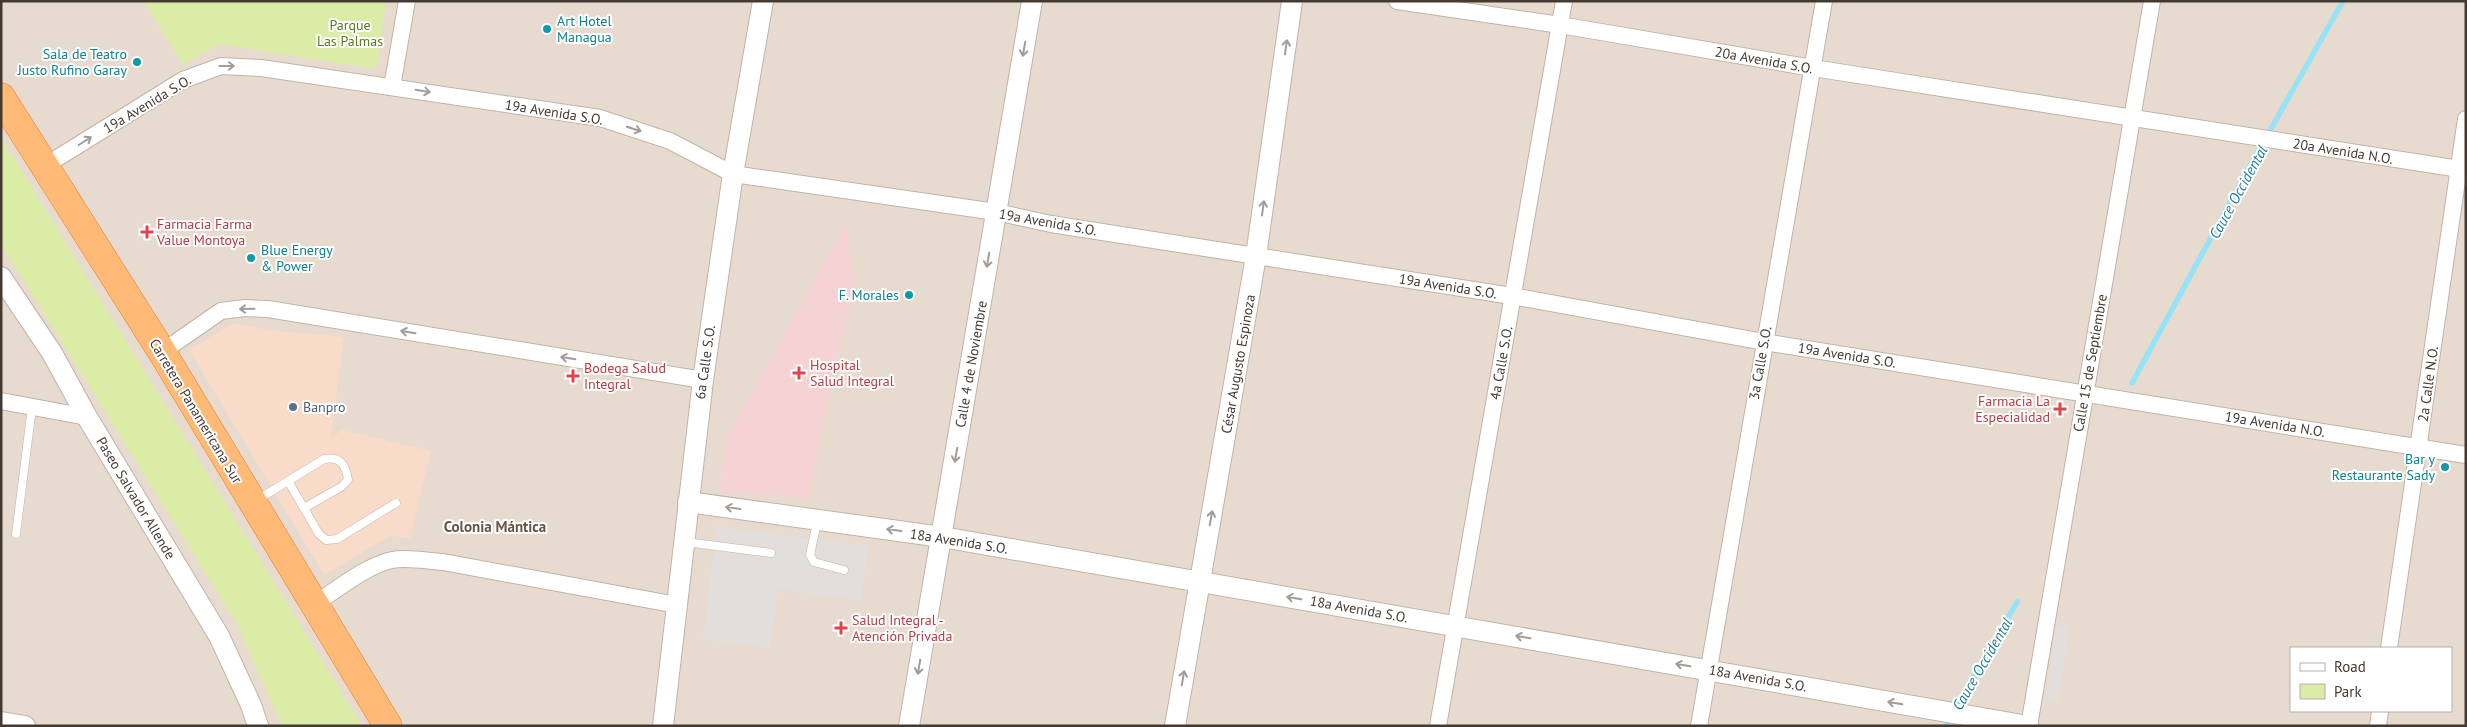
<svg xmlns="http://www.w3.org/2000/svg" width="2467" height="727" font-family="'PT Sans',sans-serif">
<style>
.residential{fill:#e7dbcf;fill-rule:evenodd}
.commercial{fill:#f8dbc9}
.medical{fill:#f5d3d5}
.green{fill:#daeca5}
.parking{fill:#e2dedb}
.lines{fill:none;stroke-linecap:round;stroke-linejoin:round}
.stream{stroke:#96e2f7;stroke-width:5.5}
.service-casing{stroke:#c2b3a6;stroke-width:9}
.minor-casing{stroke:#c2b3a6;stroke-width:18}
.tertiary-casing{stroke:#c2b3a6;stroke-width:22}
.trunk-casing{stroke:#ed7b21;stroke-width:29}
.service{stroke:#fff;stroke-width:8}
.minor{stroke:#fff;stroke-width:16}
.tertiary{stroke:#fff;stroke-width:20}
.trunk{stroke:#ffba77;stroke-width:28}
.oneway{stroke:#a29c98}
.culture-dot{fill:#0f9aa8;stroke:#fff;stroke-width:2}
.health-dot{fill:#e0444e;stroke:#fff;stroke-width:2}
.service-dot{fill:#5c6f8a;stroke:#fff;stroke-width:2}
.labels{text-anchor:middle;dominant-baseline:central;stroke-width:4;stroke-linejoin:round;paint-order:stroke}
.culture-label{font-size:14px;fill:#0d838f;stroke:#fff;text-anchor:end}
.park-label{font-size:14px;fill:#547b20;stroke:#fff}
.street-label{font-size:14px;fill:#453a32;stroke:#fff}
.health-label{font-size:14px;fill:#be3a42;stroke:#fff;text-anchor:start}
.service-label{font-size:14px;fill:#4e5e75;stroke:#fff;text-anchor:start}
.water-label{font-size:15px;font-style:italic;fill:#1e7c98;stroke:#fff}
.neighbourhood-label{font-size:15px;font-weight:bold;fill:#685548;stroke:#fff}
</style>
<rect width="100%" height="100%" fill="#f3eae1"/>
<path class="residential" d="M 1,1 L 2466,1 L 2466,726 L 1,726 ZM 2291,648 L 2451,648 L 2451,711 L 2291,711 Z"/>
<polygon class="commercial" points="233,323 268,330 344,337 331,438 342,430 431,451 410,539 391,535 324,575 189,350"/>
<polygon class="medical" points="845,225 855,278 808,498 719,492 726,439"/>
<g class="green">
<polygon points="144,1 386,1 376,69 219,44 183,65"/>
<polygon points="1,137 362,726 282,726 237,624 1,244"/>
</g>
<g class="parking">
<polygon points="717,527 868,546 861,600 778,589 770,648 703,639"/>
<polygon points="2057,625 2069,627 2058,701 2045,699"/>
</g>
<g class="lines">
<g class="stream">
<polyline points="2132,383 2251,164 2343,1"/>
<polyline points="1946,726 2017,602"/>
</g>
<g class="service-casing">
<g id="service">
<polyline points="288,481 319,534 326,540 337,539 396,503"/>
<path d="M 257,500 L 324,459 C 340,456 346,465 348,480 L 341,487 L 304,508"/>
<polyline points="817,522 810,555 814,562 844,570"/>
<polyline points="16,534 32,407"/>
<polyline points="686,542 771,553"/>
</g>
</g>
<g class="minor-casing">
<g id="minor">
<polyline points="1397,1 1560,25 1813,68 2466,170"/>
<polyline points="392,87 407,1"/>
<polyline points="43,167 183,80 221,66 261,68 600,118 670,141 733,174 996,212 1051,224 1512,296 1764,342 2466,455"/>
<polyline points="162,352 221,311 245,308 268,309 703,380"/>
<polyline points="1,401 87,417"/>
<path d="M 313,605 C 335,591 367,565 392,560 C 408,557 427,561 443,562 L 677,605"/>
<polyline points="2389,648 2466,119"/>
<polyline points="1438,726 1564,1"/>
<polyline points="1699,726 1824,1"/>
<polyline points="2029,726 2152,1"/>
<polyline points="2378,726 2380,711"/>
</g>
</g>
<g class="tertiary-casing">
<g id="tertiary">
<polyline points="1,277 52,353 87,417 219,636 251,705 258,726"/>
<polyline points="688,502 942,537 2028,726"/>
<polyline points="1,722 25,726"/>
<polyline points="663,726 703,380 733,174 763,1"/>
<polyline points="909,726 1032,1"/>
<polyline points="1175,726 1256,256 1292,1"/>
</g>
</g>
<g class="trunk-casing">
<polyline id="trunk" points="1,97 162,352 388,726"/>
</g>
<use href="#service" class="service"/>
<use href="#minor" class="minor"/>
<use href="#tertiary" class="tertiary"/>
<use href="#trunk" class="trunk"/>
</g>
<defs><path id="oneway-shaft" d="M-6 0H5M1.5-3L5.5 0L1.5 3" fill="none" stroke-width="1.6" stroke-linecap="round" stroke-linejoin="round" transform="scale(1.25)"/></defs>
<g class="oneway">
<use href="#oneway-shaft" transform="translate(1286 47) rotate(-82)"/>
<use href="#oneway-shaft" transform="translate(1024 49) rotate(100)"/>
<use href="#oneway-shaft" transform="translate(227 66)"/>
<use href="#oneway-shaft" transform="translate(423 91) rotate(9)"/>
<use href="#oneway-shaft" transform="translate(634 129) rotate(18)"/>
<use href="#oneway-shaft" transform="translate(85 141) rotate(-32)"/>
<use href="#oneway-shaft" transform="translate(1263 208) rotate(-82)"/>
<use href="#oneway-shaft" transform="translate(988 260) rotate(100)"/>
<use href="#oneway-shaft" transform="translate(247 309) rotate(179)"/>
<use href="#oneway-shaft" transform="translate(408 332) rotate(-171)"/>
<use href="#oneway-shaft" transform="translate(568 358) rotate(-171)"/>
<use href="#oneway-shaft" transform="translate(956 455) rotate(100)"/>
<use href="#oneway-shaft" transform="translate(733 508) rotate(-172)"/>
<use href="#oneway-shaft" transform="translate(1211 518) rotate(-80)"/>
<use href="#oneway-shaft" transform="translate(894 530) rotate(-172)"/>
<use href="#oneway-shaft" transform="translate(1294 598) rotate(-170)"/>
<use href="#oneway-shaft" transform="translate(1523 637) rotate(-170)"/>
<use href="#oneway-shaft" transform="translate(1683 665) rotate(-170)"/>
<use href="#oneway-shaft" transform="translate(919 667) rotate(100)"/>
<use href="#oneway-shaft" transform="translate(1183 678) rotate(-80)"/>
<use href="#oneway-shaft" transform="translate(1895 703) rotate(-170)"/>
</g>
<g class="culture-dot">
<circle cx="547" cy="29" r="5"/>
<circle cx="137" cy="62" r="5"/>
<circle cx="251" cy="258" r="5"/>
<circle cx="909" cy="295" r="5"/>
<circle cx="2445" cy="467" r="5"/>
</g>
<g class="health-dot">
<path d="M144.5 224.5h5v5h5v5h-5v5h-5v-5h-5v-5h5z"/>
<path d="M796.5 365.5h5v5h5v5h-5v5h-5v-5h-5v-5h5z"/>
<path d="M570.5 368.5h5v5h5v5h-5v5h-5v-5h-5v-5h5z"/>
<path d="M2057.5 401.5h5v5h5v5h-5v5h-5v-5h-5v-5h5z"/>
<path d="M838.5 620.5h5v5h5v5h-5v5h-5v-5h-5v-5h5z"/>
</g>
<circle class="service-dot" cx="293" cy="407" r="5"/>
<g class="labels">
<g class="culture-label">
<text x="557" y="21" text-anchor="start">Art Hotel<tspan x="557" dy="16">Managua</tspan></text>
<text x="127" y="54">Sala de Teatro<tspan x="127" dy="16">Justo Rufino Garay</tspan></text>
<text x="261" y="250" text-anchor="start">Blue Energy<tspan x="261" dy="16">&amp; Power</tspan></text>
<text x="899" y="295">F. Morales</text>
<text x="2435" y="459">Bar y<tspan x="2435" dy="16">Restaurante Sady</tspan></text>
</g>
<g class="park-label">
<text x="350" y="25">Parque<tspan x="350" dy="16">Las Palmas</tspan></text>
</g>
<g class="street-label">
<text transform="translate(1764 60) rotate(10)">20a Avenida S.O.</text>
<text transform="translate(147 104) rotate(-31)">19a Avenida S.O.</text>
<text transform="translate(554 112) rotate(9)">19a Avenida S.O.</text>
<text transform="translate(2343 151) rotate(9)">20a Avenida N.O.</text>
<text transform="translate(1048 222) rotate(10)">19a Avenida S.O.</text>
<text transform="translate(1448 286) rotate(9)">19a Avenida S.O.</text>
<text transform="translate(1847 355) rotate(9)">19a Avenida S.O.</text>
<text transform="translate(705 362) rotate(-82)">6a Calle S.O.</text>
<text transform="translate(1501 363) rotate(-80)">4a Calle S.O.</text>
<text transform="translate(1760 363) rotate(-80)">3a Calle S.O.</text>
<text transform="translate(2090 363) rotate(-80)">Calle 15 de Septiembre</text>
<text transform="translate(971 364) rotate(-80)">Calle 4 de Noviembre</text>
<text transform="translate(1238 364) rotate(-80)">César Augusto Espinoza</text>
<text transform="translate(2428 384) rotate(-82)">2a Calle N.O.</text>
<text transform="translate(196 411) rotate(59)">Carretera Panamericana Sur</text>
<text transform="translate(2275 424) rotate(9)">19a Avenida N.O.</text>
<text transform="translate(136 498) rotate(59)">Paseo Salvador Allende</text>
<text transform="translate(959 541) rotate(9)">18a Avenida S.O.</text>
<text transform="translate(1359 609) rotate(10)">18a Avenida S.O.</text>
<text transform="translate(1758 678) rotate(10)">18a Avenida S.O.</text>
</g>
<g class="health-label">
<text x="157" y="224">Farmacia Farma<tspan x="157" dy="16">Value Montoya</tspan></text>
<text x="810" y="365">Hospital<tspan x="810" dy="16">Salud Integral</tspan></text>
<text x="584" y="368">Bodega Salud<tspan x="584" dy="16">Integral</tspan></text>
<text x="2050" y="401" text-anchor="end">Farmacia La<tspan x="2050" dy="16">Especialidad</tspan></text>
<text x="852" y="620">Salud Integral -<tspan x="852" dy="16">Atención Privada</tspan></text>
</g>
<g class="service-label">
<text x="303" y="407">Banpro</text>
</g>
<g class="water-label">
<text transform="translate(2238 192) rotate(-61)">Cauce Occidental</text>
<text transform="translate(1982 664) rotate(-60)">Cauce Occidental</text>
</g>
<g class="neighbourhood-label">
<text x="495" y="526">Colonia Mántica</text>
</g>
</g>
<rect width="2467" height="727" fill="none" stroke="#453a32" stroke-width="5"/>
<rect x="2290" y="647" width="162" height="65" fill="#ffffff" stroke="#b5b0ad"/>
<rect x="2300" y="663" width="25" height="8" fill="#ffffff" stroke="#b5b0ad"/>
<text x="2334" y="672" font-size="15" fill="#453a32">Road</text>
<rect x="2300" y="684" width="25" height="15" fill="#daeca5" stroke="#b5b0ad"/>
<text x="2334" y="697" font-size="15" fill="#453a32">Park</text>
</svg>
